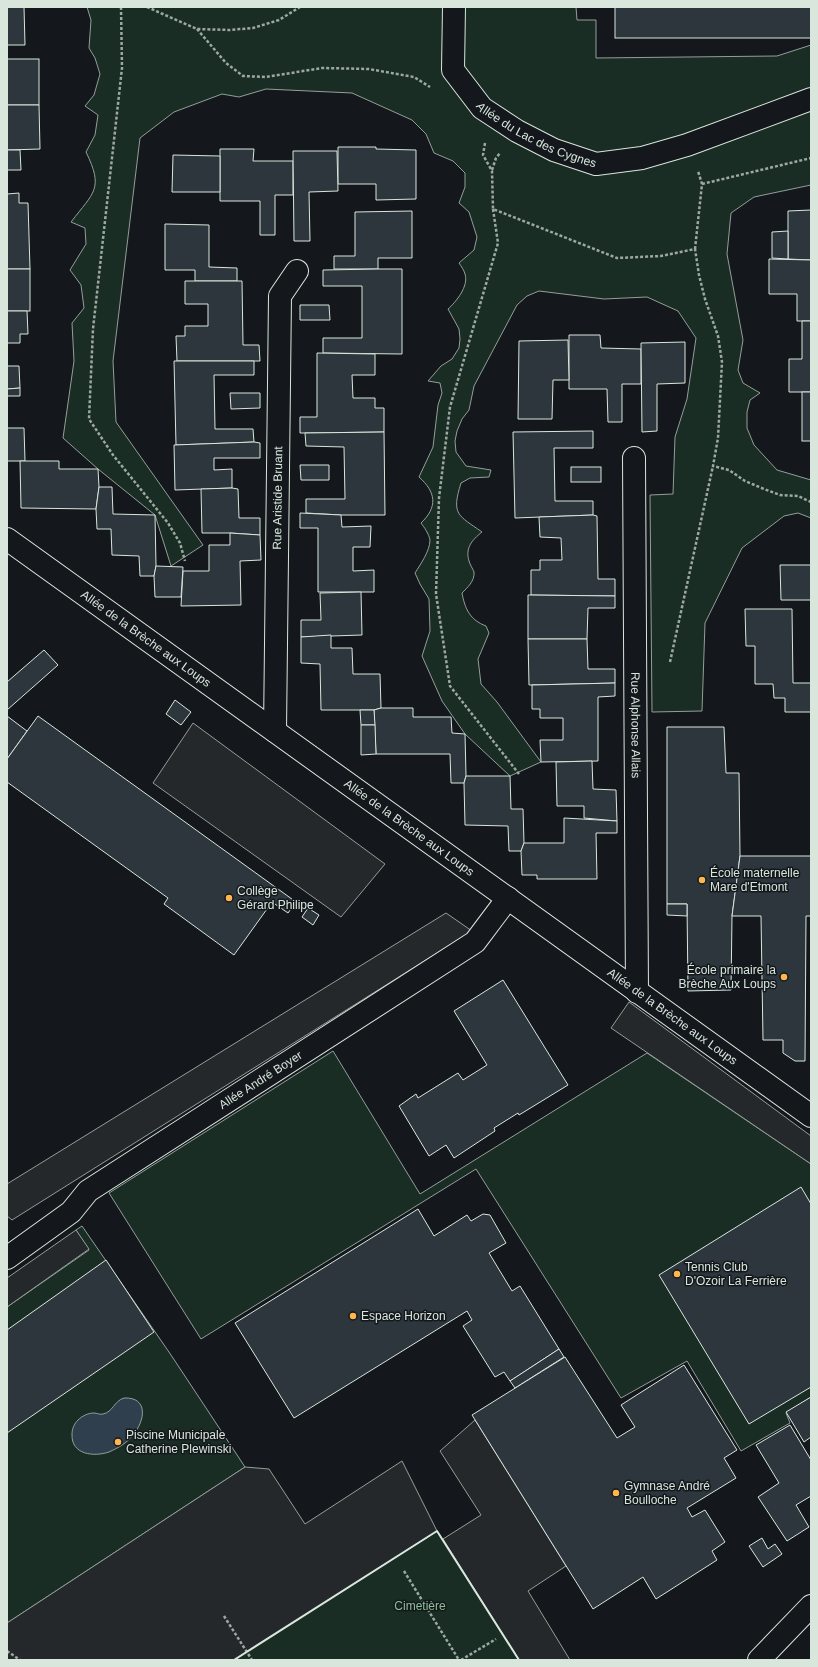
<svg xmlns="http://www.w3.org/2000/svg" width="818" height="1667" font-family="Arial,sans-serif">
<style>
.green{fill:#1a2d24;stroke:#939e99}
.parking{fill:#24282b;stroke:#939e99}
.water{fill:#2f3f4d;stroke:#939e99}
.building{fill:#2c363c;stroke:#d8e6dc}
.lines{fill:none;stroke-linecap:round;stroke-linejoin:round}
.street-casing{stroke:#d8e6dc;stroke-width:24}
.path{stroke:#9da8a2;stroke-width:2.5;stroke-dasharray:3 2;stroke-linecap:butt}
.street{stroke:#14181c;stroke-width:22}
.wall{stroke:#d8e6dc;stroke-width:2}
.poi-dot{fill:#ffb74d;stroke:#14181c;stroke-width:1.5}
.labels{text-anchor:middle;dominant-baseline:central;stroke-width:3;stroke-linejoin:round;paint-order:stroke}
.street-label{font-size:12px;fill:#d8e6dc;stroke:#14181c}
.poi-label{font-size:12px;fill:#d8e6dc;stroke:#14181c;text-anchor:start}
.park-label{font-size:12px;fill:#8ac095;stroke:#14181c}
</style>
<rect width="100%" height="100%" fill="#14181c"/>
<g class="green">
<path d="M 87,7 L 576,7 L 577,20 L 596,20 L 596,58 L 777,56 L 811,45 L 811,185 L 754,197 L 731,213 L 727,254 L 743,340 L 738,370 L 743,383 L 760,393 L 750,400 L 747,412 L 747,428 L 754,445 L 777,470 L 811,480 L 811,518 L 798,513 L 784,516 L 742,548 L 705,623 L 702,711 L 652,712 L 650,495 L 673,494 L 675,437 L 687,399 L 696,338 L 678,311 L 647,297 L 604,299 L 539,291 L 527,296 L 517,305 L 474,386 L 469,410 L 462,419 L 457,431 L 455,441 L 456,452 L 466,466 L 491,470 L 489,477 L 470,478 L 461,483 C 451,515 458,515 482,532 C 472,540 465,548 469,561 C 470,565 473,569 474,572 C 475,581 467,588 462,593 C 465,609 470,620 486,626 L 489,633 L 478,659 L 481,684 L 497,702 L 541,762 L 510,776 L 465,734 L 442,701 L 422,656 L 430,631 L 429,599 L 420,584 L 415,573 C 420,565 430,551 430,540 C 429,534 424,527 421,523 C 438,507 436,492 419,477 L 433,447 L 438,405 L 442,393 L 440,383 L 428,381 L 441,366 L 452,359 L 459,348 L 460,339 L 459,329 L 448,309 C 456,302 469,286 465,274 C 464,270 461,266 459,263 L 474,250 L 477,237 L 469,212 L 459,203 L 465,187 L 465,173 L 453,161 L 434,153 L 426,134 L 412,120 L 352,93 L 266,89 L 239,97 L 222,94 L 174,112 L 140,138 L 113,361 L 116,422 L 203,545 L 171,566 L 155,515 L 98,469 L 63,438 L 74,361 L 72,323 L 84,308 L 81,285 L 70,270 L 86,244 L 85,228 L 71,222 C 94,192 104,189 86,152 L 95,135 L 98,115 L 85,106 L 94,95 L 100,74 L 95,58 L 89,48 L 91,20 Z"/>
<polygon points="333,1051 420,1194 647,1053 811,1164 811,1397 786,1413 790,1423 741,1451 687,1361 621,1398 476,1169 201,1339 109,1193"/>
<polygon points="82,1226 171,1355 245,1467 7,1623 7,1307 89,1250 76,1230"/>
<polygon points="437,1531 519,1660 234,1660"/>
</g>
<g class="parking">
<polygon points="193,723 385,864 341,917 153,783"/>
<polygon points="446,913 472,931 12,1220 7,1216 7,1184"/>
<polygon points="629,1002 811,1136 811,1164 611,1028"/>
<polygon points="76,1230 89,1249 7,1307 7,1278"/>
<polygon points="475,1420 566,1566 528,1591 570,1660 519,1660 443,1539 481,1515 440,1451"/>
<polygon points="402,1461 437,1531 234,1660 7,1660 7,1623 245,1467 269,1469 305,1524"/>
</g>
<path class="water" d="M 124,1398 C 149,1397 145,1421 133,1435 C 127,1443 118,1448 109,1452 C 94,1457 71,1455 72,1434 C 72,1429 74,1424 78,1420 C 82,1416 88,1413 94,1413 C 97,1413 100,1415 103,1414 C 113,1412 114,1401 124,1398 Z"/>
<g class="building">
<polygon points="7,7 24,7 25,45 7,45"/>
<rect x="615" y="7" width="196" height="31"/>
<rect x="7" y="59" width="32" height="46"/>
<polygon points="7,105 39,105 40,149 7,150"/>
<polygon points="338,147 376,147 376,149 416,150 416,199 376,200 376,184 338,184"/>
<polygon points="220,149 254,149 253,161 293,161 293,195 275,195 275,235 260,235 260,201 220,201"/>
<polygon points="7,150 20,150 21,170 7,170"/>
<polygon points="293,151 337,151 338,191 309,192 310,241 294,241"/>
<polygon points="173,155 220,156 220,192 172,192"/>
<polygon points="19,193 19,203 28,203 30,269 7,269 7,194"/>
<polygon points="811,210 811,260 788,259 788,211"/>
<polygon points="412,211 412,258 378,258 378,269 334,269 334,256 355,256 355,212"/>
<polygon points="165,224 209,225 209,267 237,268 237,281 195,281 195,270 165,270"/>
<polygon points="788,231 788,259 772,258 772,232"/>
<polygon points="769,259 811,260 811,321 797,321 797,294 769,294"/>
<rect x="7" y="269" width="23" height="42"/>
<polygon points="378,269 402,269 402,354 323,353 323,338 362,338 362,286 323,286 323,270"/>
<polygon points="185,281 242,281 243,345 259,345 260,361 177,361 176,336 185,336 185,326 208,326 208,304 185,304"/>
<polygon points="300,305 329,305 330,320 300,320"/>
<polygon points="7,311 27,311 28,334 20,334 20,343 7,343"/>
<polygon points="802,321 811,321 811,392 789,392 789,359 802,359"/>
<polygon points="569,335 600,335 601,348 641,349 641,384 622,384 622,422 608,422 607,389 569,389"/>
<polygon points="568,340 569,380 553,380 552,419 518,419 519,341"/>
<polygon points="685,342 685,383 657,384 657,431 642,432 641,343"/>
<polygon points="317,353 375,354 375,375 352,375 353,398 375,398 375,408 384,408 384,432 300,433 300,417 317,417"/>
<polygon points="174,361 254,361 254,375 214,375 215,429 253,429 254,442 176,445"/>
<polygon points="7,366 19,366 20,388 7,389"/>
<polygon points="20,388 20,396 7,396 7,389"/>
<rect x="802" y="392" width="9" height="49"/>
<polygon points="230,393 260,393 260,408 231,409"/>
<polygon points="7,428 24,428 25,461 7,461"/>
<polygon points="593,431 593,448 554,448 555,501 593,501 593,515 515,518 513,432"/>
<polygon points="384,432 385,515 341,515 306,513 306,499 345,499 344,447 306,446 305,433"/>
<polygon points="254,442 260,443 260,458 214,458 214,470 232,469 232,488 175,490 174,445"/>
<polygon points="20,461 59,461 59,469 98,469 99,487 96,509 21,508"/>
<polygon points="300,465 329,465 329,480 301,480"/>
<rect x="571" y="467" width="30" height="15"/>
<polygon points="99,487 112,487 113,514 155,515 156,566 154,576 140,576 139,556 112,555 111,529 97,529 96,509"/>
<polygon points="232,488 238,489 239,518 260,518 260,535 230,533 202,533 201,489"/>
<polygon points="300,513 341,515 342,527 371,526 370,547 353,547 353,571 374,570 374,592 318,592 318,528 300,528"/>
<polygon points="593,515 597,516 598,579 615,579 615,596 531,595 531,570 540,570 540,560 562,560 561,538 540,537 539,517"/>
<polygon points="230,533 260,535 261,560 240,561 241,605 181,606 183,571 209,571 209,545 230,545"/>
<polygon points="780,565 811,565 811,600 781,600"/>
<polygon points="156,566 183,567 181,597 155,597 154,576"/>
<polygon points="361,592 362,635 301,637 301,620 321,620 320,593"/>
<polygon points="528,595 615,596 615,608 588,608 587,639 528,639"/>
<polygon points="745,609 792,609 793,683 811,683 811,712 785,712 785,698 774,698 773,684 755,684 755,646 746,646"/>
<polygon points="331,635 331,648 352,648 353,674 380,674 381,708 374,710 321,710 320,664 301,663 301,637"/>
<polygon points="528,639 587,639 588,669 615,669 615,683 529,685"/>
<polygon points="44,650 58,665 7,710 7,682"/>
<polygon points="615,683 615,696 598,697 598,761 541,762 540,740 563,740 563,718 540,718 540,709 532,709 532,685"/>
<polygon points="175,700 191,712 181,725 166,714"/>
<polygon points="381,708 413,708 413,717 451,717 452,733 465,734 466,776 464,783 451,783 450,754 376,754 374,710"/>
<polygon points="360,710 374,710 375,725 361,725"/>
<polygon points="7,716 27,731 7,759"/>
<polygon points="38,716 296,902 288,913 272,902 234,955 164,904 168,898 7,782 7,759"/>
<polygon points="361,725 375,725 376,754 361,755"/>
<polygon points="667,727 724,727 726,773 739,773 740,856 732,916 731,990 688,991 687,904 667,904"/>
<polygon points="592,761 593,789 616,790 617,821 584,818 584,806 557,806 556,762"/>
<polygon points="466,776 510,776 511,809 523,809 524,843 521,851 509,851 508,826 465,825 464,783"/>
<polygon points="564,818 617,821 617,833 596,833 597,879 537,879 537,875 522,875 521,851 524,843 564,843"/>
<polygon points="740,856 811,856 811,916 806,916 805,1061 795,1061 783,1053 783,1040 763,1040 761,916 732,916"/>
<polygon points="667,904 687,904 687,916 667,915"/>
<polygon points="308,908 319,915 313,925 302,917"/>
<polygon points="503,980 568,1085 519,1115 518,1113 494,1128 495,1131 454,1158 446,1145 429,1156 399,1106 416,1094 418,1098 458,1073 463,1080 487,1065 454,1011"/>
<polygon points="801,1187 811,1204 811,1387 749,1424 659,1275"/>
<polygon points="418,1209 434,1236 467,1215 471,1221 483,1214 490,1215 506,1243 489,1253 512,1291 520,1286 559,1349 510,1381 504,1372 495,1377 463,1326 472,1320 467,1311 294,1418 235,1323"/>
<polygon points="106,1260 154,1332 7,1433 7,1330"/>
<polygon points="559,1349 564,1357 515,1388 510,1381"/>
<polygon points="565,1357 617,1438 635,1427 621,1405 684,1365 737,1450 724,1458 736,1478 687,1508 692,1517 705,1510 725,1542 712,1551 717,1560 656,1599 643,1577 593,1609 472,1415"/>
<polygon points="811,1397 811,1437 804,1442 786,1412"/>
<polygon points="790,1425 811,1460 811,1496 796,1505 809,1527 787,1541 758,1497 779,1483 756,1445"/>
<polygon points="762,1538 768,1549 775,1544 782,1554 763,1567 749,1546"/>
</g>
<g class="lines">
<g class="street-casing">
<g id="street">
<path id="s1" d="M 454,7 L 453,70 L 482,108 L 517,131 L 554,150 L 596,164 L 642,158 L 687,145 L 811,99"/>
<path id="s2" d="M 634,458 L 637,992"/>
<path id="s3" d="M 7,539 L 811,1116"/>
<path id="s4" d="M 275,731 L 280,296 L 297,271"/>
<path id="s5" d="M 7,1258 L 71,1212 L 88,1191 L 475,942 L 508,898"/>
<polyline points="759,1660 811,1606"/>
</g>
</g>
<g class="path">
<polyline points="121,7 122,68 93,329 89,419 113,455 168,523 180,543 185,561"/>
<polyline points="147,7 197,29 230,30 253,28 279,20 300,7"/>
<polyline points="197,29 226,63 243,76 266,77 322,68 369,69 414,77 430,87"/>
<polyline points="485,143 483,155 492,171 493,209 617,258 661,256 695,249 699,275 705,299 718,336 722,362 718,438 713,466 729,470 745,481 764,489 780,495 798,496 811,502"/>
<polyline points="492,170 496,158 500,153"/>
<polyline points="702,184 811,158"/>
<polyline points="493,209 498,243 450,407 439,498 436,594 450,686 519,774"/>
<polyline points="695,249 702,184 698,171"/>
<polyline points="670,662 713,466"/>
<polyline points="404,1571 459,1660"/>
<polyline points="224,1616 252,1660"/>
<polyline points="7,1651 20,1660"/>
<polyline points="461,1660 496,1639"/>
</g>
<use href="#street" class="street"/>
<polyline class="wall" points="234,1660 437,1531 519,1660"/>
</g>
<g class="poi-dot">
<circle cx="702" cy="880" r="4"/>
<circle cx="229" cy="898" r="4"/>
<circle cx="784" cy="977" r="4"/>
<circle cx="677" cy="1274" r="4"/>
<circle cx="353" cy="1316" r="4"/>
<circle cx="118" cy="1442" r="4"/>
<circle cx="616" cy="1493" r="4"/>
</g>
<g class="labels">
<g class="street-label">
<text stroke="none"><textPath href="#s1" startOffset="172">Allée du Lac des Cygnes</textPath></text>
<text stroke="none"><textPath href="#s4" startOffset="233">Rue Aristide Bruant</textPath></text>
<text stroke="none"><textPath href="#s3" startOffset="171">Allée de la Brèche aux Loups</textPath></text>
<text stroke="none"><textPath href="#s2" startOffset="267">Rue Alphonse Allais</textPath></text>
<text stroke="none"><textPath href="#s3" startOffset="495">Allée de la Brèche aux Loups</textPath></text>
<text stroke="none"><textPath href="#s3" startOffset="819">Allée de la Brèche aux Loups</textPath></text>
<text stroke="none"><textPath href="#s5" startOffset="311">Allée André Boyer</textPath></text>
</g>
<g class="poi-label">
<text x="710" y="873">École maternelle<tspan x="710" dy="14">Mare d'Etmont</tspan></text>
<text x="237" y="891">Collège<tspan x="237" dy="14">Gérard Philipe</tspan></text>
<text x="776" y="970" text-anchor="end">École primaire la<tspan x="776" dy="14">Brèche Aux Loups</tspan></text>
<text x="685" y="1267">Tennis Club<tspan x="685" dy="14">D'Ozoir La Ferrière</tspan></text>
<text x="361" y="1316">Espace Horizon</text>
<text x="126" y="1435">Piscine Municipale<tspan x="126" dy="14">Catherine Plewinski</tspan></text>
<text x="624" y="1486">Gymnase André<tspan x="624" dy="14">Boulloche</tspan></text>
</g>
<g class="park-label">
<text x="420" y="1606">Cimetière</text>
</g>
</g>
<rect width="818" height="1667" fill="none" stroke="#d8e6dc" stroke-width="16"/>
</svg>
